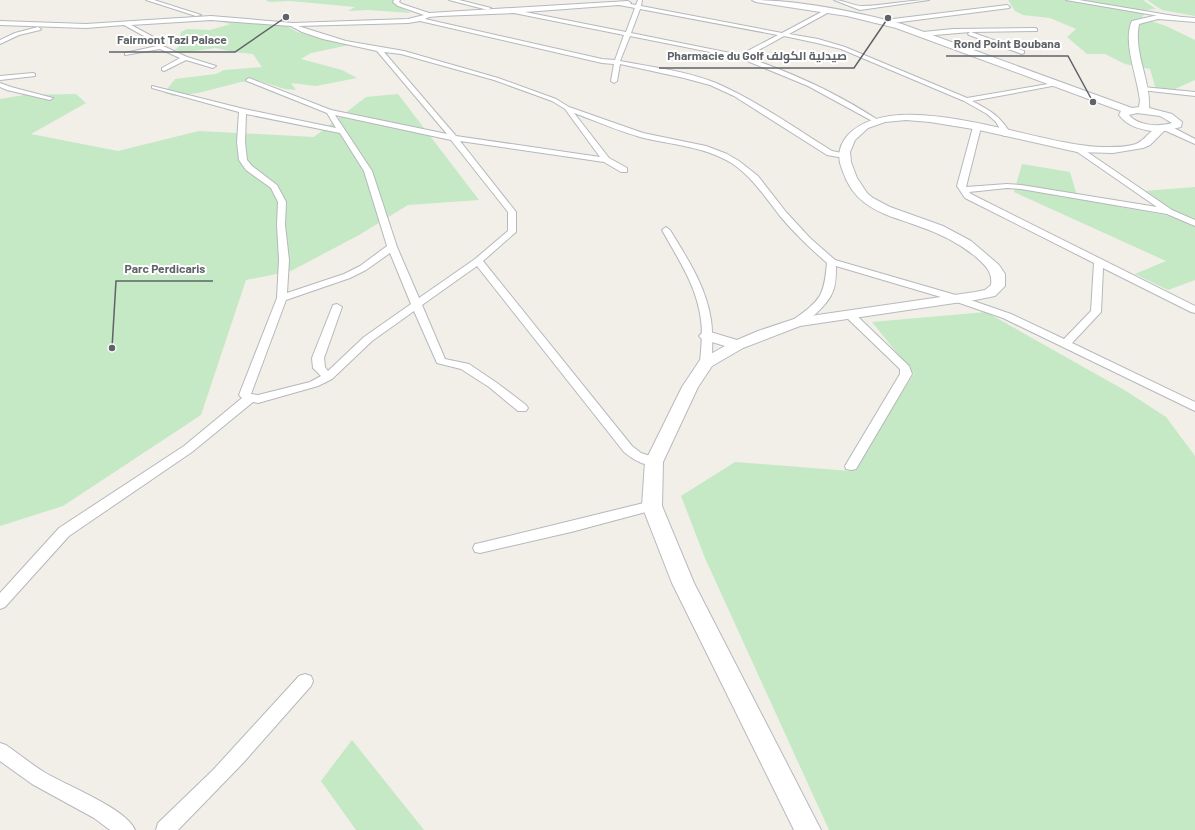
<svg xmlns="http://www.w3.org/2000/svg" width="1195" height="830" font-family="Barlow,Cairo,sans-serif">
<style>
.green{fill:#c5e8c5}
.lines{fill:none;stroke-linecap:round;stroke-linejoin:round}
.street-casing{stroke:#b5b8bc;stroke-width:2}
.secondary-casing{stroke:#b6babf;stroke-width:2}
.street{fill:#fff;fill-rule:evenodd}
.secondary{fill:#fff;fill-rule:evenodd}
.leader{fill:none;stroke:#5f6368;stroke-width:1.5}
.callout-dot{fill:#5f6368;stroke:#fff;stroke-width:1.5}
.callout-label{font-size:12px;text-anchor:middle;font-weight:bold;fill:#5f6368;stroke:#fff;stroke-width:4;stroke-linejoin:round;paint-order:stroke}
</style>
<rect width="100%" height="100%" fill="#f1efe8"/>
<g class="green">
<polygon points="266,0 394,0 397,6 411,13 368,10 348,11 355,7 290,1 269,2"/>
<polygon points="1008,0 1143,0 1156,9 1146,10 1142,18 1166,26 1195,40 1195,80 1175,89 1156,89 1150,69 1125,64 1105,54 1087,54 1067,37 1076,29 1050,18 1023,15 1015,11"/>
<polygon points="1147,0 1195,0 1195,16 1162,10"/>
<polygon points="211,20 287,26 297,32 349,45 311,53 301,59 342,70 357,78 316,86 291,83 296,90 285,89 260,81 241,82 198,93 174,96 164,93 175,79 216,74 224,70 262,67 253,54 233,52 216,48 186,52 175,50 182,44 179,39 181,32 187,29 210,30 231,24"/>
<polygon points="76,94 86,103 31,134 118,151 199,131 314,137 366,97 398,94 479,200 408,205 359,235 291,271 246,280 201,415 63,506 0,526 0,99 24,95"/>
<polygon points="1022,164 1070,172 1078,199 1175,217 1144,191 1195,187 1195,280 1168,290 1135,274 1166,261 1014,192"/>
<polygon points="986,312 1126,391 1166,417 1195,456 1195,830 829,830 705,558 681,496 735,462 850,471 914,374 872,322"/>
<polygon points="352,740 424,830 356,830 321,781"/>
</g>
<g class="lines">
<g class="street-casing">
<g id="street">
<polygon points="146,0 154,0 201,15 196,16"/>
<path d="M 394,0 L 400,0 L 399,2 L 402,4 L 429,13 L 628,1 L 631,3 L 630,4 L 636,5 L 638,0 L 642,0 L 641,6 L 782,33 L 827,9 L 829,10 L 829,12 L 789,34 L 818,39 L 845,47 L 967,98 L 1054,83 L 1054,85 L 1052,86 L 972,101 C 991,111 999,115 1011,134 L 1007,136 L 1004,136 L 996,122 L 987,114 L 964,101 L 841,49 L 817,43 L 784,36 L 746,57 C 793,73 837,93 878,120 L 880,121 L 876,123 L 808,86 L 740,58 L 630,36 L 620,61 C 652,67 686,71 716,83 C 757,101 795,128 832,151 L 847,154 L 848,156 L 844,158 L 827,155 L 734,96 L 710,85 L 684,78 L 620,64 L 617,81 L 614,83 L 611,81 L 614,64 L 602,63 L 420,21 L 408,23 L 298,26 L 346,41 L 404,51 L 498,78 L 556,99 L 569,107 L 643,133 L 706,146 L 727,154 L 739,161 L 758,176 L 786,212 L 810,238 L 835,260 L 959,296 L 1011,314 L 1064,339 L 1091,311 L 1094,263 L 965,198 L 957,186 L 973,127 L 977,125 L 981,127 L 966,187 L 1007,184 L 1021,185 L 1157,207 L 1073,149 L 1074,147 L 1080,147 L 1172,210 L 1195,220 L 1195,226 L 1167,214 L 1021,189 L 1007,188 L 969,192 L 971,194 L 1195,306 L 1195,313 L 1191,312 L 1103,268 L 1101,312 L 1072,343 L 1195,402 L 1195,411 L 1003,318 L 951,300 L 836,266 C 836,275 836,284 833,291 C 829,303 806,327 793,324 L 792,322 L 793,320 C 821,300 824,296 827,263 C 810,248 794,233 780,216 C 765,197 753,178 733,164 C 705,146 671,145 640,137 C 618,131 596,121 574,113 L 609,158 L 627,168 L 627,172 L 621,172 L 604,162 L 460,141 L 516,212 L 516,232 L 483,261 L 632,446 L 641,453 L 659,459 L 660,462 L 659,465 C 647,468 632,459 624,452 L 477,266 L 422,305 L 445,359 L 469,364 L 497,383 L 526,405 L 528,408 L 526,411 L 518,411 L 489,387 L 461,369 L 437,363 L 414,311 L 372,341 L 332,379 L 318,386 L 258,403 L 253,402 L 192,452 L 69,536 L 5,607 L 0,609 L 0,593 L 59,528 L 184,446 L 242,398 L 239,395 L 277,298 L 279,260 L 277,225 L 278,202 L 271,188 L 246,170 L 239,160 L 237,142 L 239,112 L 152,88 L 152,86 L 244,109 L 336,128 L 327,113 L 247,81 L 246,80 L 249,78 L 331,110 L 447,134 L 377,51 L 323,39 L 302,32 L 291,26 L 211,20 L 131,25 L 159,40 L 163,46 L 187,57 L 216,66 L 213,68 L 186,60 L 164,71 L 162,70 L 162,68 L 180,58 L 160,49 L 125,55 L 125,53 L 157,46 L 155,42 L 124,25 L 86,28 L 0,25 L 0,21 L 86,24 L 211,16 L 293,23 L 408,19 L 424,15 L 398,6 L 393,2 ZM 619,5 L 635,8 L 626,32 L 525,12 ZM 640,9 L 778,35 L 740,55 L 631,33 ZM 514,13 L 624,35 L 615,60 L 602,59 L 425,19 L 429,17 L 440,16 ZM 384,52 L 401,54 L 494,80 L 552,101 L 565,109 L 600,157 L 456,136 ZM 246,114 L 340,133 L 364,171 L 387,246 L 360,266 L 344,274 L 287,293 L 289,260 L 285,225 L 286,202 L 277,185 L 252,166 L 247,160 L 245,142 ZM 335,115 L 451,140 L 508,212 L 508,231 L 475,259 L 419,298 L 397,247 L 372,171 ZM 390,253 L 411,304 L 364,337 L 328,371 L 325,367 L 324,358 L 342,307 L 337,304 L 333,305 L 312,358 L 313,368 L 321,376 L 310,382 L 258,395 L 251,394 L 286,300 L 350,278 L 366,270 Z"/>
<polygon points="449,0 459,0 491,8 488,10"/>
<path d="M 834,0 C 844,0 853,6 862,6 C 884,6 906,0 929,0 L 860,10 Z"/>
<polygon points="1066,0 1079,0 1180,17 1177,19"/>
<polygon points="1007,5 1010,7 1009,8 885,24 882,22 885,20"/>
<polygon points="38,27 41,29 40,30 19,35 0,44 0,40 15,33"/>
<polygon points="1035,28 1037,29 1037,31 971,32 1024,51 1024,53 1022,54 969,35 968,34 970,32 923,36 920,34 923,32 953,29"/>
<polygon points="33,73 35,74 35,76 0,80 0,76"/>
<polygon points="0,83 11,87 53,98 50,100 7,90 0,87"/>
<polygon points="1143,87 1195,92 1195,96 1141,90 1141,88"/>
<polygon points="1164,126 1170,126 1195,139 1195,144 1164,130"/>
<path d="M 666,227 L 670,230 C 687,258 706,286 711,320 C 713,334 712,349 712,363 L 710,365 L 702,365 L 700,363 C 701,349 703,334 701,320 C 697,286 678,259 662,230 Z"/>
<polygon points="850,312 854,313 909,366 912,374 856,469 851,470 846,469 845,466 900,374 900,369 846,317 845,315"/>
<polygon points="652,501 657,503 659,506 657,509 571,532 480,553 475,552 473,548 475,544 480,543"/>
<polygon points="305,674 311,676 313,681 311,686 243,763 178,830 156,830 158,823 213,770 299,676"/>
<path d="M 0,743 L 6,745 C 19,754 31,764 44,772 C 65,785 126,808 135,830 L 110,830 L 94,818 L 32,784 L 0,761 Z"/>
</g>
</g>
<g class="secondary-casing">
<path id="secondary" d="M 752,0 C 799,0 857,12 902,24 L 1132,108 L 1139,107 L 1140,101 C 1138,78 1122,42 1132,21 L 1158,15 L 1195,18 L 1195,22 L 1158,19 L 1139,24 C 1133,53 1151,80 1149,108 L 1172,114 L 1182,122 L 1181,127 L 1164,131 L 1150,145 L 1143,148 L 1113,153 L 1077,152 L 979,130 L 930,122 L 906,120 L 885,122 L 868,128 L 855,140 L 850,152 L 851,162 L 857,178 L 867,193 L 873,198 L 890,207 L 943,226 L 971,241 L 999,265 L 1005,274 L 1005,286 L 995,296 L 975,300 L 800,326 L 743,348 L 712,366 L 698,387 L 663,462 L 662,506 L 694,583 L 821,830 L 794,830 L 672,583 L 642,506 L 645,462 L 682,387 L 700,360 L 725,346 L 702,339 L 699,336 L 702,333 L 707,331 L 737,340 L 758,331 L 797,318 L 975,292 L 985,290 L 991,285 C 993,272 985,265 976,257 C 959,243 939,233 918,226 C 900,219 881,215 865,203 C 854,195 846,182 842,169 C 837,157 839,145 848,135 C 897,84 1035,145 1100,147 C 1111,147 1125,148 1136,144 C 1143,141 1147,135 1152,131 C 1139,129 1127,126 1119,115 L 1121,111 L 896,28 L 847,16 L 756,2 ZM 1137,113 L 1160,116 L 1172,123 C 1159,127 1138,126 1129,115 Z"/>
</g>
<use href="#street" class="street"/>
<use href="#secondary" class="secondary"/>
</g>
<path class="leader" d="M286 17L235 52H109M1093 102L1068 56H946M888 18L854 68H659M112 348L116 281H213"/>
<g class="callout-dot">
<circle cx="286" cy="17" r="4"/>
<circle cx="1093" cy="102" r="4"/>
<circle cx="888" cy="18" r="4"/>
<circle cx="112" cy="348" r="4"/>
</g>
<g class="callout-label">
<text x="172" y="44">Fairmont Tazi Palace</text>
<text x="1007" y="48">Rond Point Boubana</text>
<text x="757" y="60">Pharmacie du Golf صيدلية الكولف</text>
<text x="165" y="273">Parc Perdicaris</text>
</g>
</svg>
